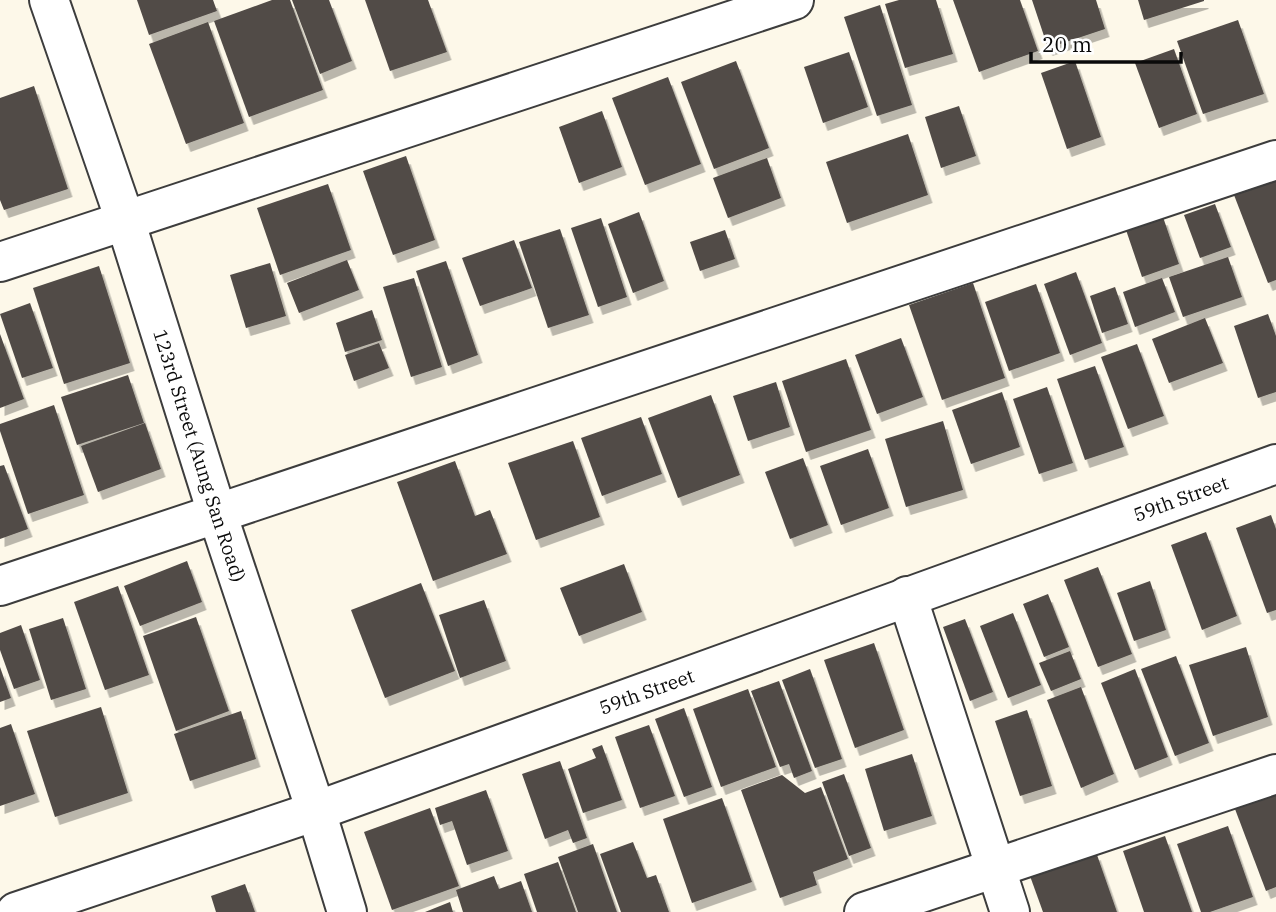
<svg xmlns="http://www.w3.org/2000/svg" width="1276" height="912" font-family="'IBM Plex Serif',serif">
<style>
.building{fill:#514b47;filter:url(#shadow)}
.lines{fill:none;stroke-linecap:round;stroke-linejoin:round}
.minor-casing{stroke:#3d3d3d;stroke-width:42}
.minor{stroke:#fff;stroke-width:38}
.labels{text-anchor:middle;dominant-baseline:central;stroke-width:7;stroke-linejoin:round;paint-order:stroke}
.street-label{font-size:19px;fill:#0a0a0a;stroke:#fff}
</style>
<defs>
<filter id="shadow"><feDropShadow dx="4.5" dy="8" stdDeviation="0" flood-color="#0004"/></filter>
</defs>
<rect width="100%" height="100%" fill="#fdf8e9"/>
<g class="building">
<polygon points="137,0 213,0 217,11 149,35"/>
<polygon points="272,0 290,0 323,90 249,117 214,21"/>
<polygon points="292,0 329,0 352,61 320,74"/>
<polygon points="365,0 428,0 447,52 390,71"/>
<polygon points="899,0 936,0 953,54 905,68 885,4"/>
<polygon points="953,0 1020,0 1038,51 979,72"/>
<polygon points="1032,0 1096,0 1105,29 1048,48"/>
<polygon points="1138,0 1204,0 1204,1 1144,20"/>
<polygon points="880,5 912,105 877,116 844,17"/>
<polygon points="1238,20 1264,94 1203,114 1177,41"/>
<polygon points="208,22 244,123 186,144 149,44"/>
<polygon points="1174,49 1197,114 1159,128 1135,63"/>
<polygon points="849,52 868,107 823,123 804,67"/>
<polygon points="736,61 769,148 714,169 681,82"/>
<polygon points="1075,61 1101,137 1067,149 1041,73"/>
<polygon points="668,77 701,164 645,185 612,98"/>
<polygon points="34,86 68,189 4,210 0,200 0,98"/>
<polygon points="959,106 976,156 941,168 925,117"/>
<polygon points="602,111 622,167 579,183 559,127"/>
<polygon points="908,134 928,195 847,223 826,162"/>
<polygon points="406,156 435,240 393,255 363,171"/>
<polygon points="767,158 781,198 728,218 713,178"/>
<polygon points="1276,179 1276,280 1268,283 1234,195"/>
<polygon points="328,184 351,250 280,275 257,208"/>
<polygon points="1215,204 1231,247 1200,258 1184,215"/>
<polygon points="639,212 664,281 633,293 608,224"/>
<polygon points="1163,217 1179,264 1142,277 1126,230"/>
<polygon points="601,218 627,297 598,307 571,228"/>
<polygon points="560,229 589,315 548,328 519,242"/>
<polygon points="725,230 735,259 700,271 690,242"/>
<polygon points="514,240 532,288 480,306 462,258"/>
<polygon points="1228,257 1242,297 1183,317 1169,277"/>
<polygon points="347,260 359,290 299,313 287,283"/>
<polygon points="446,261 478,355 448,366 416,271"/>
<polygon points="270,263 286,316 246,328 230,275"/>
<polygon points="99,266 130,363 64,384 33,288"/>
<polygon points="1076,272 1102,343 1070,355 1044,284"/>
<polygon points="414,278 442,367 411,377 383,287"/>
<polygon points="1162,278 1175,312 1135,327 1123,292"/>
<polygon points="973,283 1005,378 942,400 909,305"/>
<polygon points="1036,284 1060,353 1009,371 985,302"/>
<polygon points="1115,287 1128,324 1102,333 1090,296"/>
<polygon points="30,303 53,368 22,378 0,314"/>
<polygon points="372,310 382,340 345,352 336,323"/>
<polygon points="1268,314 1276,336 1276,392 1258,398 1234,326"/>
<polygon points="1205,318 1223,363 1169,383 1152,339"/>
<polygon points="0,334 24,399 0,408"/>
<polygon points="901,338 923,397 877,414 855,355"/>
<polygon points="379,343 389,368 354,381 345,355"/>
<polygon points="1137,344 1164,416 1128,429 1101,357"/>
<polygon points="846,359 871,430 806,452 782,381"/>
<polygon points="1095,366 1124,447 1085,460 1057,379"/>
<polygon points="128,375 144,423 77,445 61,397"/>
<polygon points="776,382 790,427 748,441 733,396"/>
<polygon points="1047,387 1073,463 1039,474 1013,399"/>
<polygon points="1002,392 1020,447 971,464 952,410"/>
<polygon points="711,395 740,475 678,498 648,418"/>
<polygon points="54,405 84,495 28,514 0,431 0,424"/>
<polygon points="641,417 662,474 602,496 581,438"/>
<polygon points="943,421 963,490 906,507 885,439"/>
<polygon points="145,423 161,469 98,492 81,446"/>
<polygon points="573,441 600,517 536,540 508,463"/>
<polygon points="868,449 889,508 841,525 820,466"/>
<polygon points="803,458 828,525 790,539 765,472"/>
<polygon points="455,461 475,516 490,510 507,554 433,581 397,482"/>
<polygon points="4,465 28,529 0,539 0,466"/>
<polygon points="1271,515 1276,529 1276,610 1267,613 1236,528"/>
<polygon points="1206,532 1237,616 1202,630 1171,545"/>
<polygon points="187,561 202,602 140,626 124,586"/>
<polygon points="624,564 642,612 579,636 560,588"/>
<polygon points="1098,567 1132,654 1098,667 1064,580"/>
<polygon points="1150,581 1166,630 1134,641 1117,593"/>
<polygon points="421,583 455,671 385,698 351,610"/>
<polygon points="118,586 149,675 105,690 74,602"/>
<polygon points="1048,594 1069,647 1044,657 1023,604"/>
<polygon points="484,600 506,661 460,678 439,615"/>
<polygon points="1013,613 1041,685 1008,698 980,626"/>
<polygon points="196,617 229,711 176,731 143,636"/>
<polygon points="63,618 86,689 51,700 29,629"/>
<polygon points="965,619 993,692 970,701 943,627"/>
<polygon points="21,625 40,680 14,689 0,650 0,633"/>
<polygon points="874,643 904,730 855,748 824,660"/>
<polygon points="1246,647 1268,717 1213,736 1189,665"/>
<polygon points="1070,651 1081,679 1051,691 1039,663"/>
<polygon points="1176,656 1209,743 1175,756 1141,669"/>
<polygon points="0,667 11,698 0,702"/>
<polygon points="810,669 842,759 815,768 782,680"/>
<polygon points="1135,669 1168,757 1135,770 1101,683"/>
<polygon points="779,681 812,771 794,778 789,764 780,767 751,691"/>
<polygon points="1081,687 1114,774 1081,788 1047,700"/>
<polygon points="748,689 776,767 721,787 693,709"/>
<polygon points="101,707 128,793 55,817 27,731"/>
<polygon points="684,708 712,787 684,797 655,719"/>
<polygon points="1027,710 1052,786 1020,796 995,721"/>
<polygon points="241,711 256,759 190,781 174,734"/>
<polygon points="11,724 35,794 0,806 0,728"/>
<polygon points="649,725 675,796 640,808 615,737"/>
<polygon points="602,745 622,800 583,813 568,769 596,758 592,749"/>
<polygon points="912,754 932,816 884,831 865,769"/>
<polygon points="560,761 587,838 573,843 568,830 545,839 522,774"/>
<polygon points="844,774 871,848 849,856 822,782"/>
<polygon points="782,775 805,793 821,787 848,859 813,872 817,885 780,898 741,790"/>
<polygon points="486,790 508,851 467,865 452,821 440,825 435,808"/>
<polygon points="1276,794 1276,887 1266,891 1235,809"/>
<polygon points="722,798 752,882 692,903 663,819"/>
<polygon points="430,808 459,886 392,910 364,832"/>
<polygon points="1228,826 1253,897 1210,912 1201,912 1177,844"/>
<polygon points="1165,836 1192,912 1144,912 1123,851"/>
<polygon points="633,842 647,878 656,875 669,912 621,912 600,854"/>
<polygon points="593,844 617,912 578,912 558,857"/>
<polygon points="1096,852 1117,912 1043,912 1030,876"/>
<polygon points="558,862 576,912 537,912 524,874"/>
<polygon points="494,876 499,889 521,881 532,912 463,912 456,890"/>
<polygon points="245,884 255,912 216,912 211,896"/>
<polygon points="450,902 453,912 425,912"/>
</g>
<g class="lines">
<g class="minor-casing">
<g id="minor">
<path id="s1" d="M 49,0 L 125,220 L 217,513 L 316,811 L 347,912"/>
<polyline points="0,262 794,0"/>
<polyline points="0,586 1276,160"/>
<polyline points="907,596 1010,912"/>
<path id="s2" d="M 16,912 L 316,811 L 1276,464"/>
<polyline points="864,912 1276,774"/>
</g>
</g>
<use href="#minor" class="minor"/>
</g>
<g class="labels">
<g class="street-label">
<text stroke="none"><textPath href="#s1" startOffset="480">123rd Street (Aung San Road)</textPath></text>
<text stroke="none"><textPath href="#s2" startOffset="1236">59th Street</textPath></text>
<text stroke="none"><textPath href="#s2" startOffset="668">59th Street</textPath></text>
</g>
</g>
<path d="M1031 52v10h150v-10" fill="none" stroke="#0a0a0a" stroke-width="3.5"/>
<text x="1042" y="52" font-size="21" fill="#0a0a0a" stroke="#ffffff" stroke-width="5" paint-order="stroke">20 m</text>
</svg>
